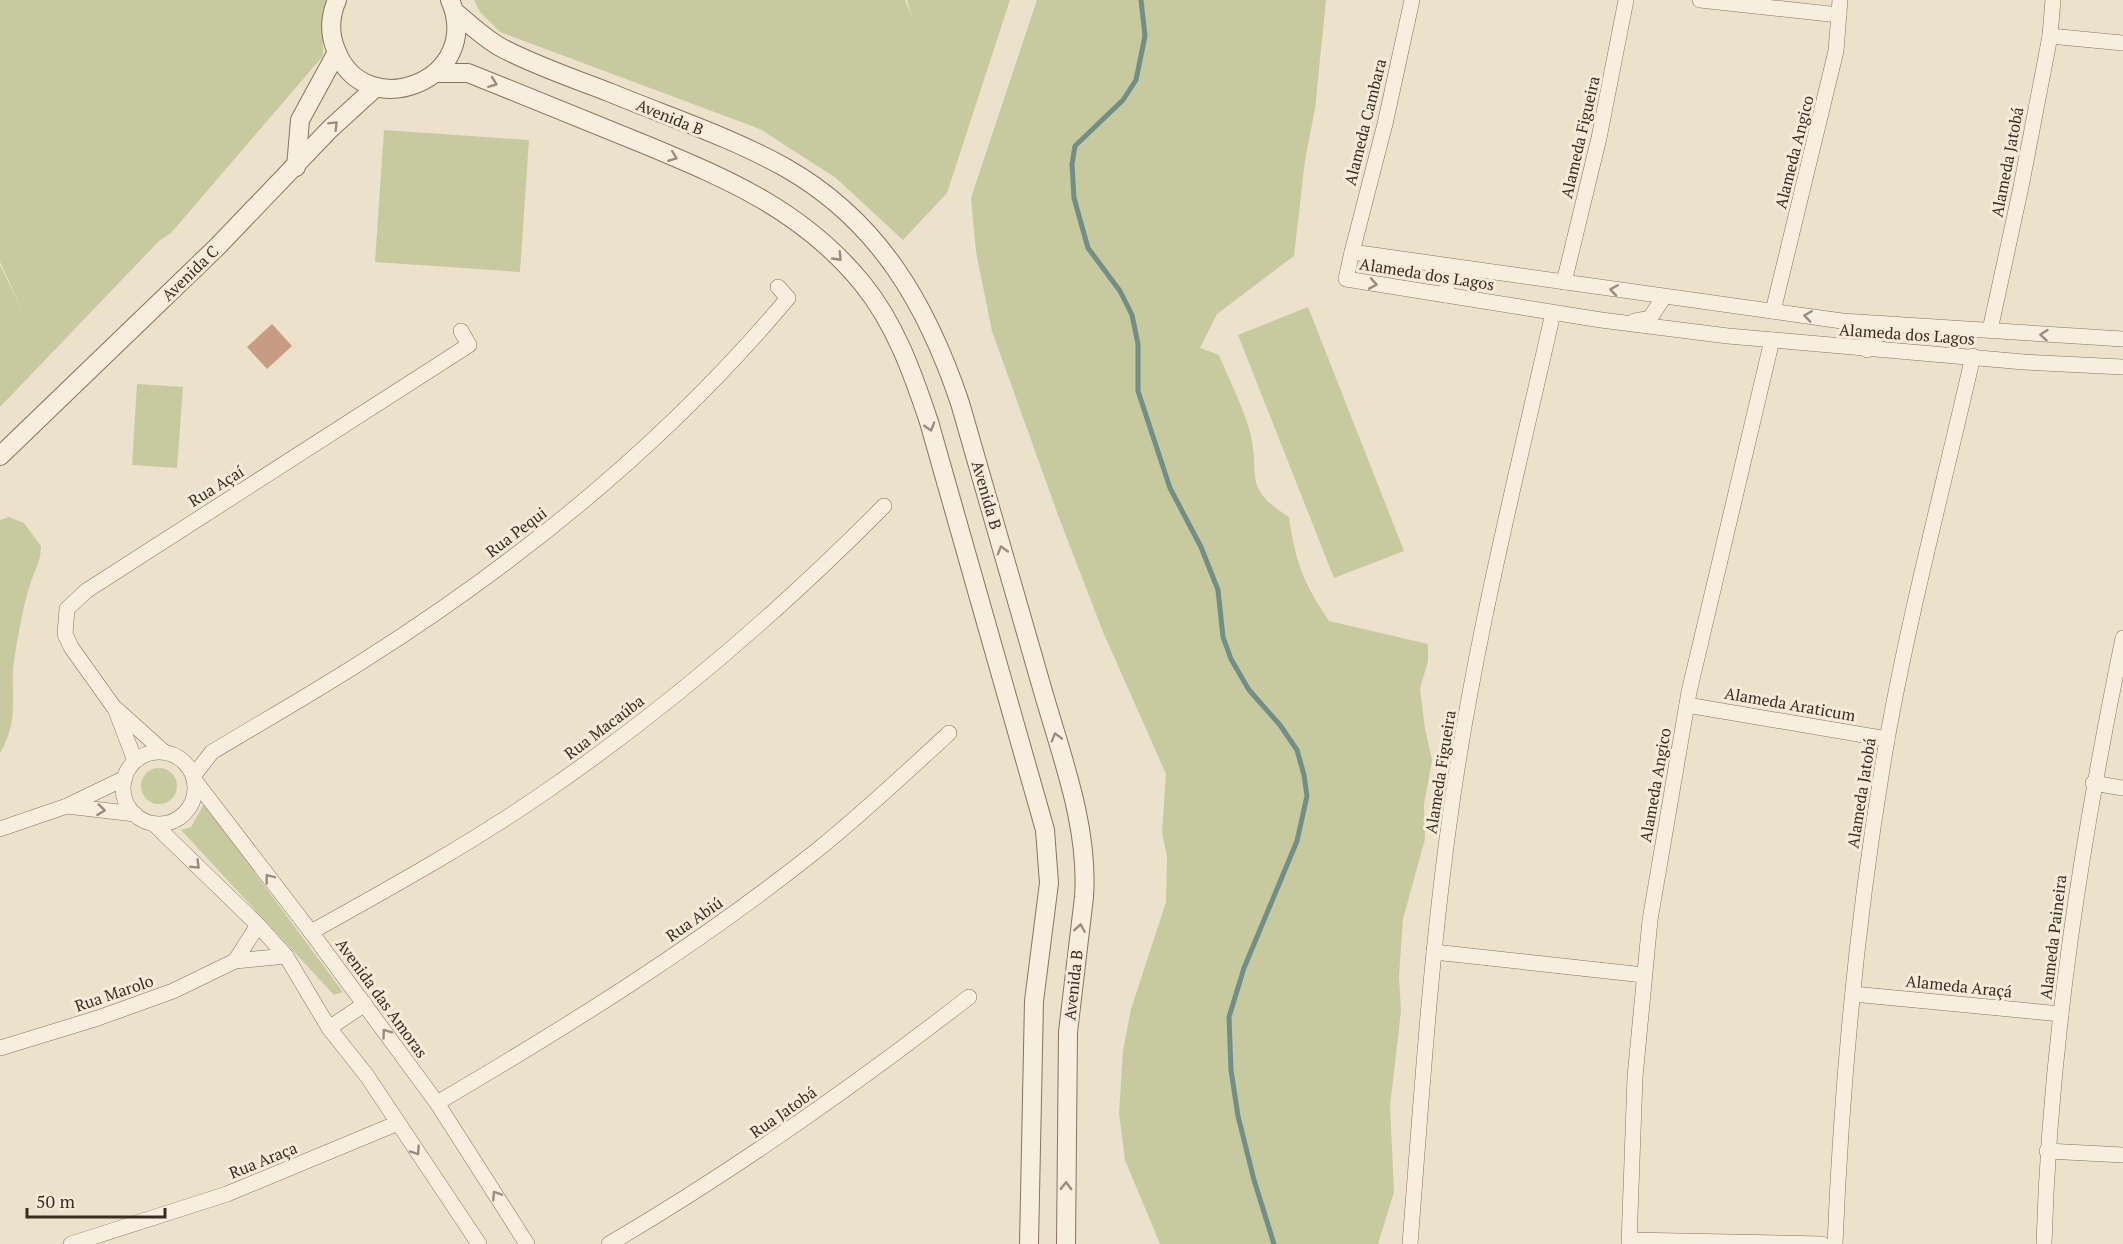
<svg xmlns="http://www.w3.org/2000/svg" width="2123" height="1244" font-family="'PT Serif',serif">
<style>
.green{fill:#c7ca9e}
.lines{fill:none;stroke-linecap:round;stroke-linejoin:round}
.stream{stroke:#718f86;stroke-width:5}
.building{fill:#c89c82}
.minor-casing{stroke:#88735f;stroke-width:16}
.tertiary-casing{stroke:#88735f;stroke-width:20}
.minor{stroke:#f7eedd;stroke-width:15}
.tertiary{stroke:#f7eedd;stroke-width:18}
.oneway{stroke:#988d7f}
.labels{text-anchor:middle;dominant-baseline:central;stroke-width:6;stroke-linejoin:round;paint-order:stroke}
.street-label{font-size:16px;fill:#3a2c21;stroke:#f4ebd9}
</style>
<rect width="100%" height="100%" fill="#ece1ca"/>
<g class="green">
<polygon points="0,0 327,0 323,12 323,56 171,233 159,241 0,407 0,265 24,314 0,262"/>
<polygon points="474,0 905,0 912,17 907,0 1010,0 947,193 903,240 836,178 760,129 500,32 480,12"/>
<path d="M 1037,0 L 1326,0 L 1315,109 L 1305,160 L 1294,256 L 1217,314 L 1200,348 L 1219,355 C 1229,380 1243,406 1250,432 C 1261,476 1241,487 1289,517 C 1295,562 1304,584 1329,621 L 1428,644 L 1428,661 L 1420,688 L 1425,729 L 1432,760 L 1424,805 L 1425,839 L 1403,919 L 1399,976 L 1401,1011 L 1390,1106 L 1394,1192 L 1378,1244 L 1160,1244 L 1125,1160 L 1119,1113 L 1123,1051 L 1131,1009 L 1166,902 L 1167,857 L 1162,832 L 1166,774 L 1103,632 L 1058,515 L 992,331 L 976,252 L 971,198 Z"/>
<polygon points="384,130 529,140 520,272 375,262"/>
<polygon points="1308,307 1404,551 1334,578 1238,335"/>
<polygon points="137,384 183,387 177,468 132,465"/>
<path d="M 9,517 L 24,523 L 41,546 C 41,561 34,571 30,585 C 23,607 19,631 15,654 C 8,691 22,716 0,753 L 0,520 Z"/>
<circle cx="159" cy="786" r="18"/>
<polygon points="204,804 343,992 334,995 181,830 191,827"/>
</g>
<g class="lines">
<polyline class="stream" points="1141,0 1145,36 1136,80 1123,100 1075,146 1072,164 1074,198 1088,248 1120,291 1132,315 1138,344 1138,391 1170,488 1201,547 1218,590 1223,637 1231,659 1249,690 1280,725 1297,750 1304,775 1307,796 1297,841 1244,968 1229,1017 1231,1070 1238,1116 1254,1180 1274,1244"/>
</g>
<polygon class="building" points="272,324 292,346 267,369 247,347"/>
<g class="lines">
<g class="minor-casing">
<g id="minor">
<polyline points="1700,0 1839,15"/>
<polyline points="2050,36 2123,43"/>
<polyline points="1352,252 1385,124 1412,0"/>
<polyline points="1564,282 1599,138 1626,0"/>
<polyline points="1445,295 1448,280 1454,277 1471,276"/>
<polyline points="1773,311 1836,51 1840,0"/>
<polyline points="1634,321 1650,318 1664,297"/>
<polyline points="1990,330 2021,187 2050,36 2053,0"/>
<polyline points="2123,339 1842,321 1352,252 1346,279 1601,320 1728,336 2024,362 2123,367"/>
<polyline points="1867,350 1872,336 1896,331"/>
<polyline points="1687,705 1887,739"/>
<polyline points="115,708 135,761"/>
<polyline points="164,752 113,706 71,647 65,634 67,609 86,591 469,345 461,331"/>
<circle cx="159" cy="788" r="36"/>
<path d="M 194,775 L 212,752 C 262,722 313,693 363,661 C 521,561 668,441 788,298 L 778,287"/>
<polyline points="196,782 311,932 437,1103 527,1244"/>
<polyline points="2093,783 2123,788"/>
<polyline points="67,806 135,814"/>
<polyline points="154,824 258,925 286,956 329,1028 367,1076 479,1244"/>
<polyline points="0,829 67,806 125,778"/>
<path d="M 311,932 C 392,887 473,842 548,790 C 670,706 781,610 884,506"/>
<polyline points="1434,952 1644,975"/>
<polyline points="235,961 258,925"/>
<polyline points="1853,994 2061,1014"/>
<polyline points="329,1028 365,1004"/>
<polyline points="0,1048 98,1018 173,991 235,961 286,956"/>
<path d="M 437,1103 C 568,1026 697,946 816,851 C 862,814 906,773 949,733"/>
<polyline points="2047,1151 2123,1155"/>
<polyline points="1630,1240 1822,1244"/>
<polyline points="71,1244 227,1194 398,1123"/>
<path d="M 609,1244 C 735,1170 853,1087 969,997"/>
<path d="M 1410,1244 C 1421,1104 1430,963 1449,824 C 1472,651 1515,482 1553,313"/>
<polyline points="1629,1244 1635,1077 1650,920 1689,692 1772,340"/>
<path d="M 1835,1244 C 1842,1075 1858,907 1887,740 C 1910,611 1944,484 1973,356"/>
<path d="M 2044,1244 C 2050,1039 2082,838 2123,638"/>
</g>
</g>
<g class="tertiary-casing">
<g id="tertiary">
<path d="M 337,0 C 330,16 329,33 336,50 C 365,126 485,80 450,0"/>
<path d="M 455,12 C 470,24 485,39 502,48 C 536,66 575,79 611,93 C 669,117 731,137 786,168 C 879,221 927,305 960,403 C 988,498 1015,593 1042,688 C 1061,755 1089,826 1084,897 L 1068,1032 L 1066,1244"/>
<path d="M 436,73 L 468,73 L 498,85 C 548,105 597,125 646,145 C 730,180 803,211 862,283 C 895,323 913,374 929,422 L 1045,830 L 1049,883 L 1034,1001 L 1029,1244"/>
<polyline points="296,167 300,120 337,52"/>
<polyline points="0,456 218,246 330,129 376,87"/>
</g>
</g>
<use href="#minor" class="minor"/>
<use href="#tertiary" class="tertiary"/>
</g>
<defs><path id="oneway-chevron" d="M-2-3.5L2.5 0L-2 3.5" fill="none" stroke-width="1.6" stroke-linecap="round" stroke-linejoin="round" transform="scale(1.5)"/></defs>
<g class="oneway">
<use href="#oneway-chevron" transform="translate(493 83) rotate(21)"/>
<use href="#oneway-chevron" transform="translate(334 125) rotate(-45)"/>
<use href="#oneway-chevron" transform="translate(673 157) rotate(22)"/>
<use href="#oneway-chevron" transform="translate(838 257) rotate(46)"/>
<use href="#oneway-chevron" transform="translate(1373 284) rotate(10)"/>
<use href="#oneway-chevron" transform="translate(1614 290) rotate(-171)"/>
<use href="#oneway-chevron" transform="translate(1808 316) rotate(-172)"/>
<use href="#oneway-chevron" transform="translate(2044 335) rotate(-175)"/>
<use href="#oneway-chevron" transform="translate(930 427) rotate(73)"/>
<use href="#oneway-chevron" transform="translate(1002 550) rotate(-106)"/>
<use href="#oneway-chevron" transform="translate(1056 737) rotate(-106)"/>
<use href="#oneway-chevron" transform="translate(101 810) rotate(7)"/>
<use href="#oneway-chevron" transform="translate(196 865) rotate(44)"/>
<use href="#oneway-chevron" transform="translate(269 878) rotate(-128)"/>
<use href="#oneway-chevron" transform="translate(1080 928) rotate(-81)"/>
<use href="#oneway-chevron" transform="translate(386 1033) rotate(-126)"/>
<use href="#oneway-chevron" transform="translate(416 1151) rotate(56)"/>
<use href="#oneway-chevron" transform="translate(1066 1186) rotate(-89)"/>
<use href="#oneway-chevron" transform="translate(496 1195) rotate(-123)"/>
</g>
<g class="labels">
<g class="street-label">
<text transform="translate(670 117) rotate(22)">Avenida B</text>
<text transform="translate(1365 122) rotate(-76)">Alameda Cambara</text>
<text transform="translate(1580 137) rotate(-77)">Alameda Figueira</text>
<text transform="translate(1794 152) rotate(-76)">Alameda Angico</text>
<text transform="translate(2007 162) rotate(-79)">Alameda Jatobá</text>
<text transform="translate(190 273) rotate(-44)">Avenida C</text>
<text transform="translate(1427 274) rotate(9)">Alameda dos Lagos</text>
<text transform="translate(1907 334) rotate(4)">Alameda dos Lagos</text>
<text transform="translate(216 486) rotate(-32)">Rua Açaí</text>
<text transform="translate(987 495) rotate(74)">Avenida B</text>
<text transform="translate(516 532) rotate(-37)">Rua Pequi</text>
<text transform="translate(1790 704) rotate(10)">Alameda Araticum</text>
<text transform="translate(604 727) rotate(-37)">Rua Macaúba</text>
<text transform="translate(1440 772) rotate(-81)">Alameda Figueira</text>
<text transform="translate(1655 785) rotate(-80)">Alameda Angico</text>
<text transform="translate(1861 793) rotate(-81)">Alameda Jatobá</text>
<text transform="translate(694 919) rotate(-35)">Rua Abiú</text>
<text transform="translate(2053 937) rotate(-83)">Alameda Paineira</text>
<text transform="translate(1073 985) rotate(-84)">Avenida B</text>
<text transform="translate(1959 986) rotate(6)">Alameda Araçá</text>
<text transform="translate(114 993) rotate(-19)">Rua Marolo</text>
<text transform="translate(382 998) rotate(54)">Avenida das Amoras</text>
<text transform="translate(783 1112) rotate(-35)">Rua Jatobá</text>
<text transform="translate(263 1160) rotate(-22)">Rua Araça</text>
</g>
</g>
<path d="M27 1208v9h138v-9" fill="none" stroke="#3a2c21" stroke-width="3"/>
<text x="36" y="1208" font-size="18" fill="#3a2c21" stroke="#f4ebd9" stroke-width="4.5" paint-order="stroke">50 m</text>
</svg>
